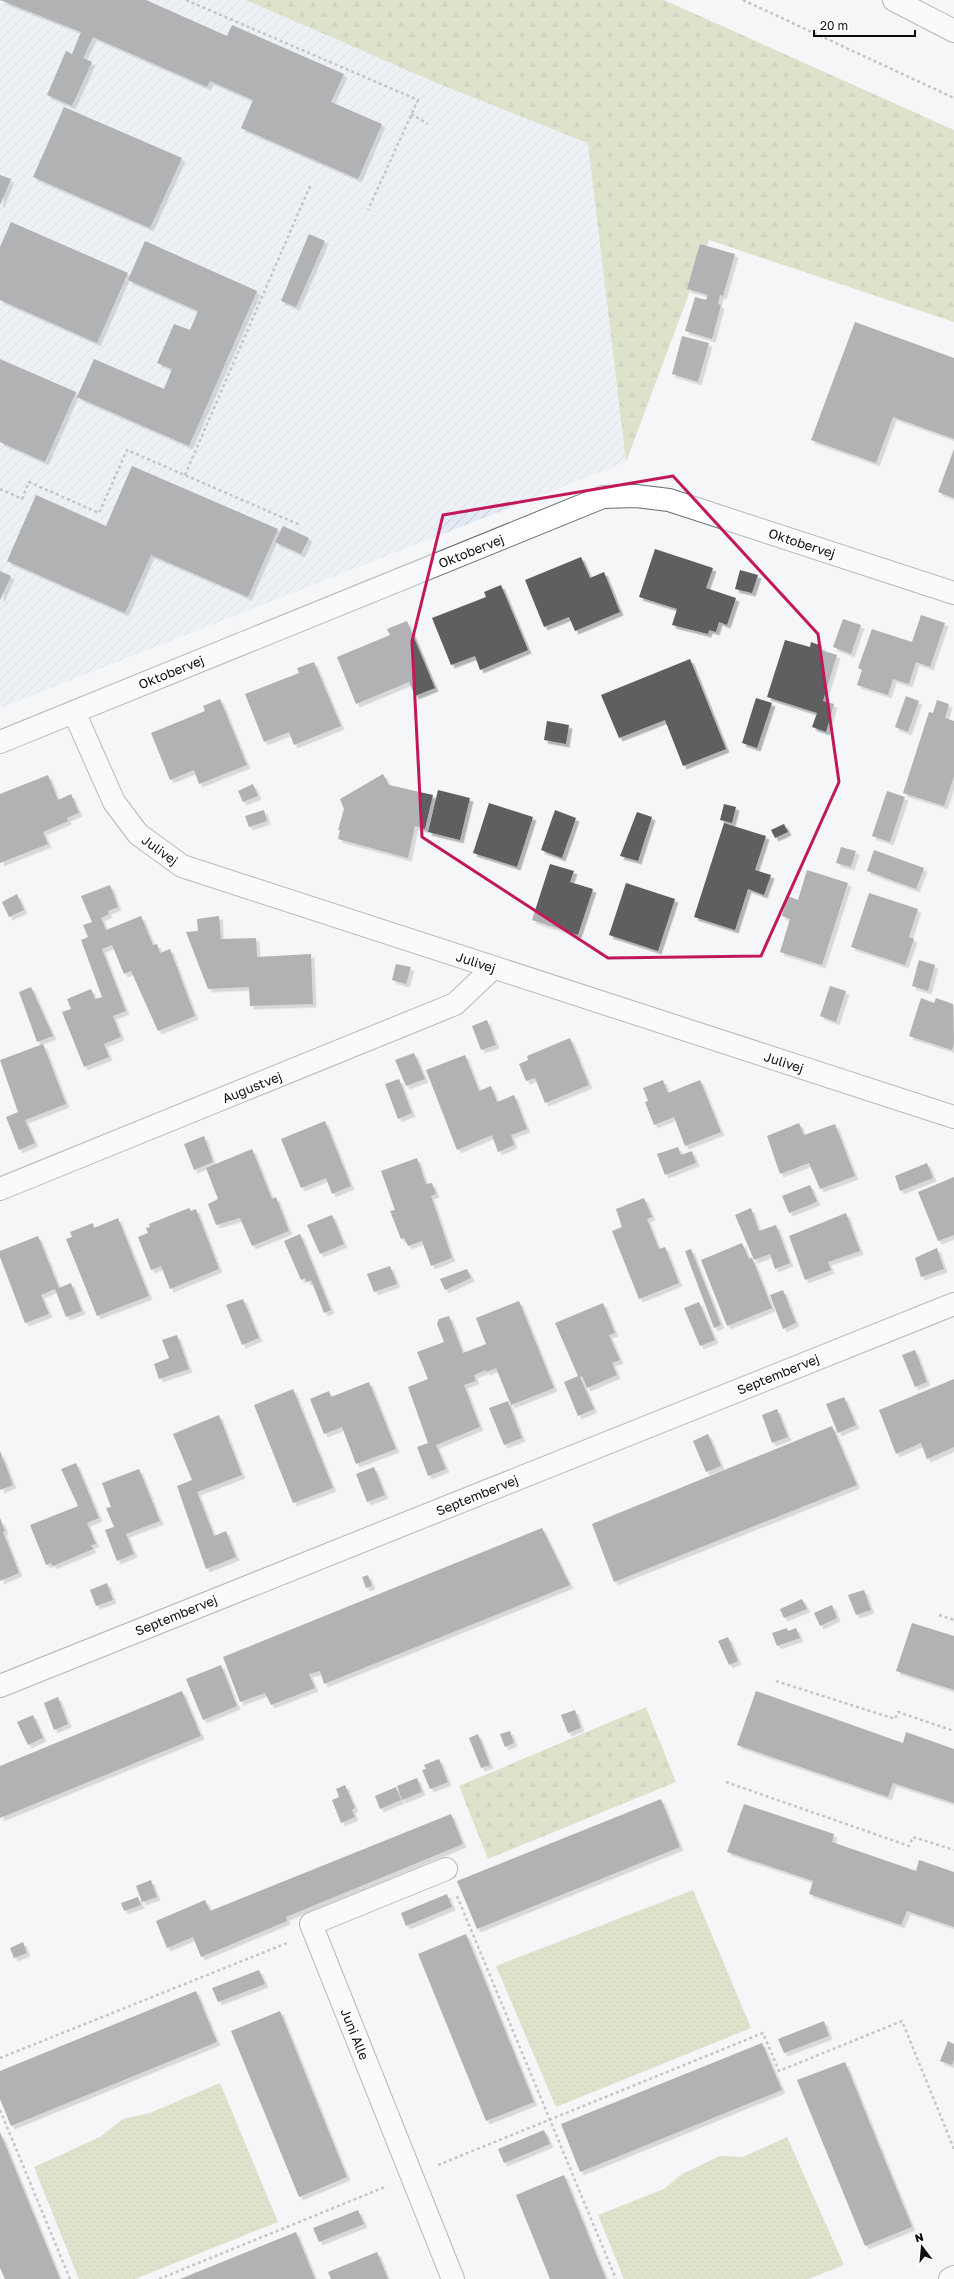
<svg xmlns="http://www.w3.org/2000/svg" width="954" height="2279" font-family="'Golos Text',sans-serif">
<style>
.industrial{fill:url(#industrial-furrows)}
.forest{fill:url(#forest-firs)}
.park{fill:url(#park-dots)}
.building{fill:#5f5e60;filter:url(#shadow)}
.lines{fill:none;stroke-linecap:round;stroke-linejoin:round}
.minor-casing{stroke:#6a6c6e;stroke-width:24}
.motorway-casing{stroke:#6a6c6e;stroke-width:24}
.path{stroke:#8a8b8c;stroke-width:2.5;stroke-dasharray:3 3;stroke-linecap:butt}
.minor{stroke:#fff;stroke-width:22}
.motorway{stroke:#fff;stroke-width:22}
.marked{fill:none;stroke:#c2185b;stroke-width:3;stroke-linejoin:round}
.labels{text-anchor:middle;dominant-baseline:central;stroke-width:4;stroke-linejoin:round;paint-order:stroke}
.street-label{font-size:13px;fill:#0d0d0e;stroke:#fff}
</style>
<defs>
<pattern id="industrial-furrows" width="10" height="10" patternUnits="userSpaceOnUse"><rect width="10" height="10" fill="#e4eaf3"/><path d="M-1 1l2-2M0 10L10 0M9 11l2-2" fill="none" stroke="#c2c8cf"/></pattern>
<pattern id="forest-firs" width="22" height="20" patternUnits="userSpaceOnUse"><rect width="22" height="20" fill="#c1ca96"/><path d="M5 1l3.5 6h-7zM16 11l3.5 6h-7z" fill="#a5ac80"/></pattern>
<pattern id="park-dots" width="8" height="8" patternUnits="userSpaceOnUse"><rect width="8" height="8" fill="#c1ca96"/><path d="M2 2h.1M6 6h.1" fill="none" stroke="#a5ac80" stroke-width="1.8" stroke-linecap="round"/></pattern>
<filter id="shadow"><feDropShadow dx="3.5" dy="3.5" stdDeviation="0" flood-color="#0004"/></filter>
</defs>
<rect width="100%" height="100%" fill="#f4f6f8"/>
<polygon class="industrial" points="0,0 360,0 591,114 609,322 626,462 0,708"/>
<g class="forest">
<polygon points="246,0 664,0 954,130 954,322 709,240 626,462 588,143 439,84"/>
<polygon points="646,1707 676,1782 488,1859 459,1786"/>
</g>
<g class="park">
<polygon points="693,1890 751,2028 556,2107 496,1966"/>
<polygon points="220,2083 278,2222 135,2279 79,2279 34,2167 100,2137 123,2119 150,2113"/>
<polygon points="787,2137 844,2265 808,2279 624,2279 598,2215 664,2189 682,2174 720,2156 743,2157"/>
</g>
<g class="building">
<polygon points="0,0 146,0 227,36 232,25 344,74 331,102 382,124 358,179 241,128 253,100 210,81 207,87 93,37 83,58 92,62 72,106 47,95 66,51 72,54 81,32"/>
<polygon points="64,107 182,158 150,228 33,177"/>
<polygon points="0,175 11,179 0,205"/>
<polygon points="11,222 128,273 97,343 0,300 0,247"/>
<polygon points="309,234 325,241 296,307 281,301"/>
<polygon points="145,241 257,291 189,446 77,397 94,359 164,389 172,369 157,363 174,324 190,330 198,311 128,280"/>
<polygon points="700,244 735,254 723,296 720,295 718,304 721,305 712,339 685,331 695,297 706,300 708,295 687,289"/>
<polygon points="855,322 954,358 954,439 893,417 876,463 811,440"/>
<polygon points="682,336 709,343 698,382 672,374"/>
<polygon points="0,359 76,392 45,462 0,442"/>
<polygon points="954,449 954,498 938,492"/>
<polygon points="132,466 278,529 248,597 151,555 125,613 7,561 36,495 106,526"/>
<polygon points="283,526 309,538 301,554 275,542"/>
<polygon points="655,549 713,568 706,588 736,598 727,625 719,622 716,632 709,630 708,634 672,625 677,609 639,597"/>
<polygon points="581,557 590,578 604,572 620,612 575,631 569,617 544,627 525,580"/>
<polygon points="740,570 758,575 752,593 735,589"/>
<polygon points="0,571 11,576 0,600"/>
<polygon points="501,585 528,650 480,670 475,656 451,665 432,618 486,597 484,592"/>
<polygon points="921,615 945,623 930,667 916,662 909,684 893,679 888,695 857,685 862,670 858,668 872,629 912,642"/>
<polygon points="843,619 861,625 851,654 833,647"/>
<polygon points="407,621 435,688 415,696 409,682 356,704 337,657 390,635 387,629"/>
<polygon points="785,640 810,647 811,642 822,646 821,650 837,655 823,701 834,704 826,732 812,727 817,713 767,697"/>
<polygon points="690,659 726,749 683,766 665,720 619,738 601,695"/>
<polygon points="314,662 341,726 294,745 289,732 264,742 245,694 299,673 297,668"/>
<polygon points="906,696 919,701 908,732 895,727"/>
<polygon points="756,698 772,703 757,748 742,743"/>
<polygon points="220,699 247,765 199,784 194,770 170,780 151,733 205,711 203,706"/>
<polygon points="937,700 949,704 945,718 954,721 954,776 944,806 903,793 929,712 933,713"/>
<polygon points="547,721 569,725 566,744 544,740"/>
<polygon points="383,774 389,785 433,795 425,829 415,826 408,858 338,839 340,830 338,830 344,809 340,799"/>
<polygon points="48,775 58,800 71,794 79,813 67,818 68,821 43,832 48,844 0,863 0,794"/>
<polygon points="253,784 258,796 243,802 238,791"/>
<polygon points="438,790 470,798 460,840 428,832"/>
<polygon points="887,791 905,797 890,842 872,836"/>
<polygon points="489,803 533,817 517,867 473,853"/>
<polygon points="724,804 736,807 732,823 720,820"/>
<polygon points="264,810 267,821 249,827 245,816"/>
<polygon points="555,810 576,818 562,858 541,850"/>
<polygon points="637,812 652,817 638,861 620,856"/>
<polygon points="724,823 766,836 755,870 771,875 764,895 748,889 735,930 694,917"/>
<polygon points="784,824 788,832 775,838 771,830"/>
<polygon points="841,847 856,851 851,867 836,863"/>
<polygon points="874,850 924,868 916,889 867,871"/>
<polygon points="550,864 574,871 570,882 593,889 578,935 532,920"/>
<polygon points="807,870 848,883 822,965 780,952 790,919 782,916 788,896 798,900"/>
<polygon points="626,883 675,899 658,951 609,935"/>
<polygon points="110,885 118,907 108,911 109,914 101,918 106,930 141,916 153,945 157,944 160,953 170,949 195,1016 158,1031 131,971 124,974 112,945 102,949 126,1011 113,1016 121,1037 104,1044 109,1057 84,1067 62,1012 71,1009 67,999 91,989 95,999 102,997 81,940 88,937 83,925 92,922 81,896"/>
<polygon points="869,893 918,909 909,937 914,939 905,965 851,947"/>
<polygon points="17,894 24,910 9,917 2,902"/>
<polygon points="219,916 221,939 256,938 257,957 311,954 313,1004 250,1006 249,987 208,989 186,932 198,931 197,919"/>
<polygon points="919,960 935,965 928,991 912,986"/>
<polygon points="396,964 411,967 406,984 392,980"/>
<polygon points="830,986 846,991 836,1022 820,1016"/>
<polygon points="31,987 53,1036 37,1042 19,992"/>
<polygon points="921,998 934,1003 936,998 953,1004 954,1043 952,1050 909,1036"/>
<polygon points="487,1020 496,1045 481,1050 472,1026"/>
<polygon points="570,1038 589,1085 545,1103 535,1078 526,1081 519,1064 528,1060 527,1056"/>
<polygon points="43,1044 66,1104 25,1120 35,1143 19,1150 6,1117 18,1112 0,1060"/>
<polygon points="414,1053 425,1079 406,1086 395,1060"/>
<polygon points="465,1055 479,1091 491,1086 497,1102 514,1095 527,1129 511,1135 514,1145 498,1152 492,1135 457,1150 426,1070"/>
<polygon points="399,1079 412,1113 398,1119 385,1084"/>
<polygon points="663,1080 668,1093 700,1080 721,1132 685,1146 674,1117 654,1125 645,1102 648,1101 643,1088"/>
<polygon points="325,1121 351,1186 332,1194 326,1178 301,1188 281,1139"/>
<polygon points="799,1123 804,1135 835,1124 855,1176 820,1189 809,1163 780,1174 767,1136"/>
<polygon points="204,1136 213,1162 194,1170 184,1144"/>
<polygon points="678,1147 681,1155 692,1151 696,1163 665,1175 657,1154"/>
<polygon points="252,1149 272,1199 276,1197 289,1231 252,1246 240,1218 216,1225 208,1204 218,1199 206,1168"/>
<polygon points="417,1158 426,1184 432,1183 436,1194 431,1196 452,1258 431,1266 422,1241 408,1246 404,1238 401,1239 390,1211 395,1210 381,1171"/>
<polygon points="927,1163 933,1178 900,1191 895,1176"/>
<polygon points="954,1177 954,1235 938,1241 918,1192"/>
<polygon points="810,1185 817,1202 789,1213 782,1196"/>
<polygon points="644,1198 652,1217 647,1219 659,1249 665,1247 679,1283 639,1299 612,1231 622,1227 616,1209"/>
<polygon points="189,1208 191,1211 196,1209 219,1269 170,1289 161,1266 151,1270 138,1237 148,1233 146,1228 150,1227 149,1224"/>
<polygon points="751,1208 759,1231 776,1225 790,1263 775,1269 770,1254 754,1260 735,1215"/>
<polygon points="846,1213 860,1251 828,1262 831,1270 805,1280 789,1236"/>
<polygon points="332,1215 344,1244 320,1254 307,1225"/>
<polygon points="118,1218 149,1296 97,1316 66,1239 72,1237 70,1232 93,1223 94,1228"/>
<polygon points="300,1234 331,1310 324,1313 311,1280 307,1282 305,1278 301,1280 284,1241"/>
<polygon points="38,1236 59,1288 71,1283 82,1311 66,1317 55,1289 41,1295 49,1314 25,1323 0,1257 0,1251"/>
<polygon points="742,1243 749,1259 752,1258 772,1308 727,1326 701,1260"/>
<polygon points="937,1248 944,1269 921,1277 915,1258"/>
<polygon points="691,1249 721,1325 714,1328 685,1251"/>
<polygon points="390,1266 397,1284 374,1292 367,1274"/>
<polygon points="467,1269 471,1278 445,1290 440,1279"/>
<polygon points="783,1290 796,1323 783,1329 770,1295"/>
<polygon points="243,1299 259,1338 242,1345 226,1305"/>
<polygon points="519,1301 554,1388 511,1405 496,1368 486,1372 486,1370 474,1375 476,1381 464,1385 480,1427 436,1445 446,1469 428,1476 417,1447 428,1443 408,1387 428,1379 417,1352 444,1342 437,1324 439,1319 449,1316 463,1353 486,1344 476,1318"/>
<polygon points="699,1302 715,1340 700,1346 684,1308"/>
<polygon points="603,1303 615,1333 609,1335 620,1360 612,1363 617,1375 587,1388 582,1376 580,1377 594,1409 578,1416 564,1382 578,1376 555,1323"/>
<polygon points="177,1335 189,1369 159,1379 154,1364 169,1358 162,1340"/>
<polygon points="915,1350 927,1382 915,1387 902,1355"/>
<polygon points="954,1379 954,1447 927,1459 921,1443 896,1454 879,1410"/>
<polygon points="369,1382 396,1449 356,1464 342,1427 324,1434 310,1399 329,1391 331,1397"/>
<polygon points="293,1389 333,1488 293,1503 254,1405"/>
<polygon points="844,1397 856,1425 838,1433 826,1404"/>
<polygon points="508,1401 522,1438 504,1445 489,1408"/>
<polygon points="777,1409 788,1437 772,1443 762,1415"/>
<polygon points="219,1415 242,1475 197,1492 214,1536 226,1531 236,1557 206,1569 177,1486 192,1480 173,1434"/>
<polygon points="832,1426 857,1485 614,1582 592,1524"/>
<polygon points="708,1434 721,1466 706,1472 693,1441"/>
<polygon points="0,1451 13,1485 0,1490"/>
<polygon points="76,1463 99,1518 87,1523 96,1544 91,1545 93,1549 53,1566 51,1563 46,1565 30,1525 78,1506 61,1469"/>
<polygon points="374,1467 385,1495 367,1502 356,1474"/>
<polygon points="139,1469 160,1521 126,1534 134,1554 117,1561 105,1530 114,1527 106,1508 111,1507 102,1483"/>
<polygon points="0,1518 5,1531 3,1532 19,1573 0,1581"/>
<polygon points="542,1528 570,1585 324,1684 320,1671 309,1674 315,1688 271,1705 265,1693 240,1702 223,1657"/>
<polygon points="368,1575 372,1586 366,1588 362,1577"/>
<polygon points="107,1583 113,1600 96,1606 90,1590"/>
<polygon points="864,1590 871,1610 856,1615 848,1595"/>
<polygon points="802,1599 807,1609 784,1618 780,1609"/>
<polygon points="832,1605 837,1618 820,1626 814,1613"/>
<polygon points="912,1623 954,1636 954,1690 896,1671"/>
<polygon points="787,1628 788,1631 796,1628 800,1638 777,1646 772,1633"/>
<polygon points="728,1637 738,1661 729,1665 718,1641"/>
<polygon points="221,1665 237,1706 203,1720 186,1679"/>
<polygon points="182,1691 201,1736 0,1818 0,1766"/>
<polygon points="756,1691 903,1743 906,1732 954,1749 954,1803 893,1783 888,1797 737,1745"/>
<polygon points="58,1697 68,1724 54,1730 44,1703"/>
<polygon points="575,1710 581,1728 568,1733 561,1715"/>
<polygon points="33,1715 43,1738 28,1745 17,1722"/>
<polygon points="510,1731 514,1743 505,1747 500,1734"/>
<polygon points="478,1734 490,1765 481,1768 469,1738"/>
<polygon points="439,1759 448,1782 430,1789 422,1770 426,1769 424,1765"/>
<polygon points="417,1778 422,1792 402,1800 397,1786"/>
<polygon points="345,1785 355,1808 352,1810 355,1817 341,1823 332,1800 339,1797 336,1789"/>
<polygon points="396,1787 401,1800 380,1809 375,1796"/>
<polygon points="661,1799 680,1847 477,1929 457,1881"/>
<polygon points="744,1804 834,1834 832,1842 916,1871 919,1860 954,1872 954,1927 907,1911 901,1925 809,1894 813,1881 727,1852"/>
<polygon points="451,1814 463,1844 286,1917 287,1921 201,1957 193,1937 167,1948 156,1921 205,1900 210,1911"/>
<polygon points="151,1880 157,1897 142,1902 136,1886"/>
<polygon points="447,1894 452,1907 406,1926 401,1913"/>
<polygon points="138,1897 141,1905 124,1911 121,1903"/>
<polygon points="466,1934 534,2102 486,2121 418,1954"/>
<polygon points="23,1942 27,1953 14,1958 10,1948"/>
<polygon points="259,1970 265,1984 218,2002 212,1988"/>
<polygon points="196,1991 217,2042 11,2126 0,2099 0,2071"/>
<polygon points="280,2011 347,2177 299,2197 231,2031"/>
<polygon points="824,2021 829,2036 784,2053 778,2039"/>
<polygon points="948,2041 954,2044 954,2059 952,2065 940,2061"/>
<polygon points="762,2043 782,2090 580,2172 561,2124"/>
<polygon points="845,2062 912,2227 865,2246 797,2080"/>
<polygon points="544,2130 550,2144 504,2163 498,2149"/>
<polygon points="0,2132 60,2279 5,2279 0,2268"/>
<polygon points="564,2175 606,2279 550,2279 516,2195"/>
<polygon points="358,2210 364,2224 319,2242 313,2228"/>
<polygon points="296,2232 315,2279 180,2279"/>
<polygon points="377,2252 388,2279 331,2279 328,2272"/>
</g>
<g class="lines">
<g class="minor-casing">
<g id="minor">
<polyline points="74,712 114,802 138,834 182,866 954,1117"/>
<polyline points="0,742 603,497 636,496 669,500 954,593"/>
<polyline points="0,1189 455,1004 493,968"/>
<polyline points="0,1686 954,1304"/>
<polyline points="446,1869 311,1924 453,2279"/>
<polyline points="950,2279 954,2277"/>
</g>
</g>
<g class="motorway-casing">
<polyline id="motorway" points="894,0 954,31"/>
</g>
<g class="path">
<polyline points="186,0 418,100 368,210"/>
<polyline points="743,0 954,98"/>
<polyline points="411,114 428,124"/>
<polyline points="185,475 310,186"/>
<polyline points="0,489 22,499 29,482 99,513 127,450 300,525"/>
<polyline points="939,1615 954,1620"/>
<polyline points="776,1681 895,1719 898,1712 954,1731"/>
<polyline points="726,1782 909,1846 913,1837 954,1850"/>
<polyline points="457,1896 616,2279"/>
<polyline points="0,2058 287,1943"/>
<polyline points="0,2110 70,2279"/>
<polyline points="438,2165 763,2033 779,2071 902,2021 954,2149"/>
<polyline points="159,2279 385,2187"/>
</g>
<use href="#minor" class="minor"/>
<use href="#motorway" class="motorway"/>
</g>
<path d="M0 0H954V2279H0ZM 673,476 L 818,634 L 839,782 L 761,956 L 608,958 L 422,837 L 412,641 L 443,515 Z" fill="#f4f6f8" fill-opacity=".55" fill-rule="evenodd"/>
<path class="marked" d="M 673,476 L 818,634 L 839,782 L 761,956 L 608,958 L 422,837 L 412,641 L 443,515 Z"/>
<g class="labels">
<g class="street-label">
<text transform="translate(802 543) rotate(18)">Oktobervej</text>
<text transform="translate(471 551) rotate(-22)">Oktobervej</text>
<text transform="translate(171 672) rotate(-22)">Oktobervej</text>
<text transform="translate(160 850) rotate(36)">Julivej</text>
<text transform="translate(476 962) rotate(18)">Julivej</text>
<text transform="translate(784 1062) rotate(18)">Julivej</text>
<text transform="translate(252 1087) rotate(-22)">Augustvej</text>
<text transform="translate(778 1374) rotate(-22)">Septembervej</text>
<text transform="translate(477 1495) rotate(-22)">Septembervej</text>
<text transform="translate(176 1615) rotate(-22)">Septembervej</text>
<text transform="translate(355 2034) rotate(68)">Juni Alle</text>
</g>
</g>
<g transform="translate(922 2247) rotate(344)" stroke="#ffffff" stroke-width="3" paint-order="stroke">
<path d="M0-3L7 15L0 10L-7 15Z" fill="#0d0d0e"/>
<text y="-6" font-size="11" font-weight="bold" text-anchor="middle" fill="#0d0d0e">N</text>
</g>
<path d="M814 30v6h101v-6" fill="none" stroke="#0d0d0e" stroke-width="2"/>
<text x="820" y="30" font-size="12" fill="#0d0d0e" stroke="#ffffff" stroke-width="3" paint-order="stroke">20 m</text>
</svg>
